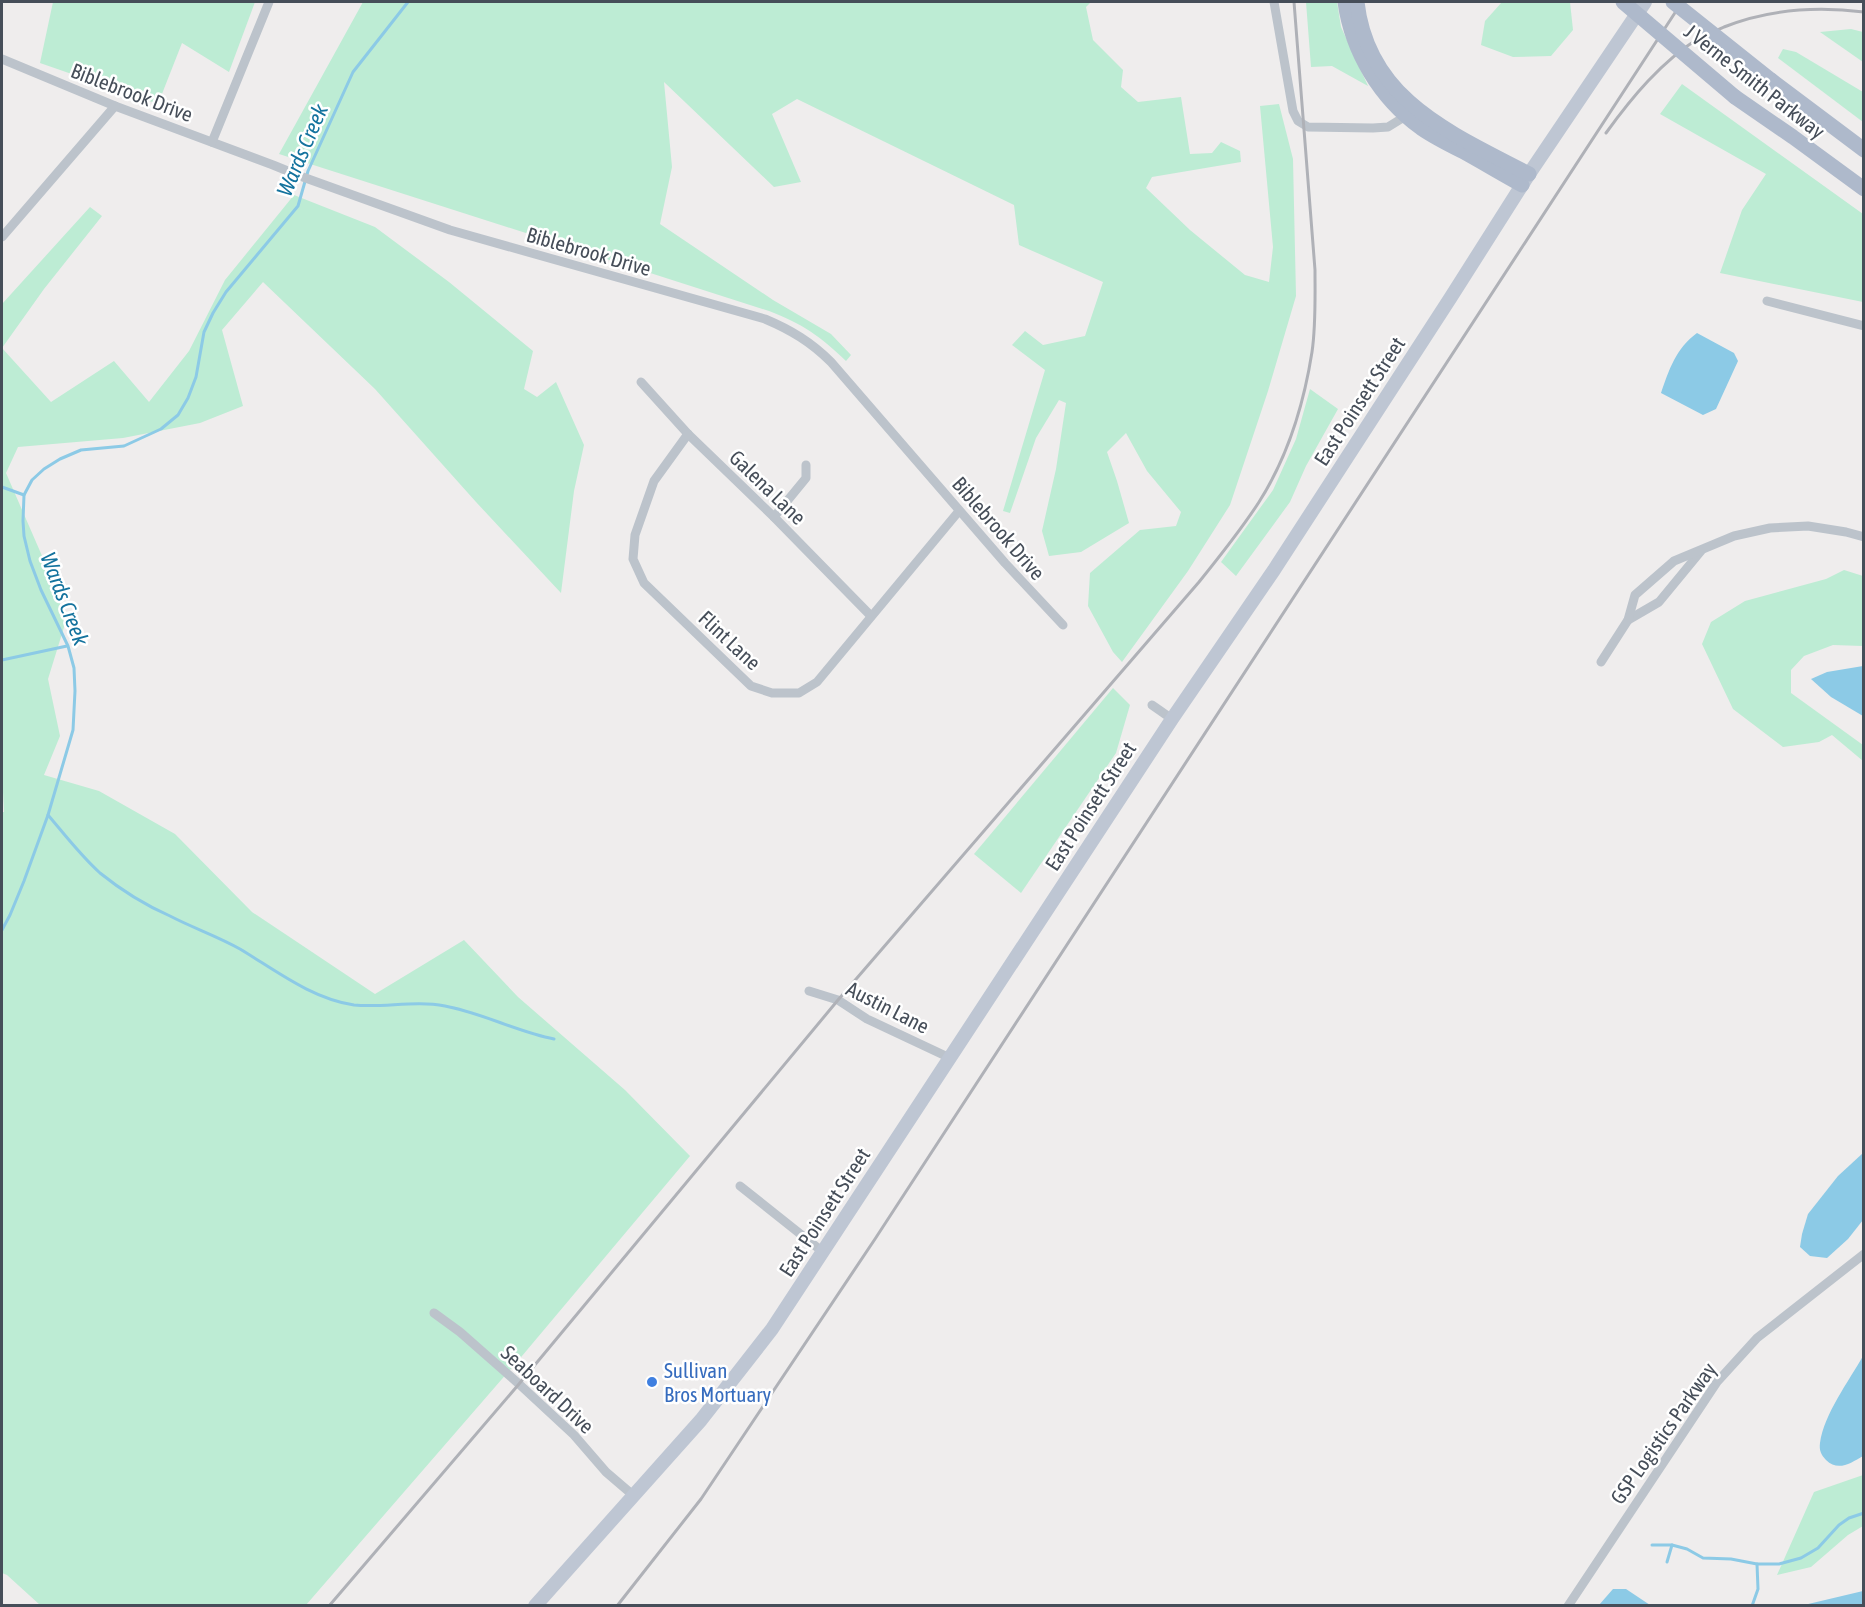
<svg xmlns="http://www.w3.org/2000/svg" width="1865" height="1607" font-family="'Asap Condensed',sans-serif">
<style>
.green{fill:#bdecd4}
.water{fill:#8ccae6}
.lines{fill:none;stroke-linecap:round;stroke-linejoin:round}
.stream{stroke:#8ccae6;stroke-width:3}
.minor{stroke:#bcc3cb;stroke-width:9}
.secondary{stroke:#bec6d3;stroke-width:14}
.primary{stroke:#aeb9cb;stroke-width:15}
.rail{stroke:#afb1b7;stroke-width:3}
.primary-bridge{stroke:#aeb9cb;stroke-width:15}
.shop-dot{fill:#3f7fe0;stroke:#fff;stroke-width:2}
.labels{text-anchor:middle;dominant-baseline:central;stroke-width:5;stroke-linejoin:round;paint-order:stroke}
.street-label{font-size:21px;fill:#464e59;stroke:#fff}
.shop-label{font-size:21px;fill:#366cbe;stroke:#fff;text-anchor:start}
.water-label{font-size:22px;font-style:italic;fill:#14739e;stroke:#fff}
</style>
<rect width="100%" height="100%" fill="#efeded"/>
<g class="green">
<polygon points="53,2 255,2 229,72 182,43 158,104 40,63"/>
<path d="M 363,2 L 1091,2 L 1086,7 L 1093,40 L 1123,70 L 1121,87 L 1138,102 L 1181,97 L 1190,154 L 1212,153 L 1221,142 L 1240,151 L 1241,162 L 1152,177 L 1146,188 L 1190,230 L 1245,275 L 1269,282 L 1273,247 L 1260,106 L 1279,104 L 1293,159 L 1296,296 L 1268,391 L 1230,505 L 1188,571 L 1122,662 L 1113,652 L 1088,606 L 1090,573 L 1140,530 L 1176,526 L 1181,512 L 1147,471 L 1126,433 L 1107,452 L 1117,481 L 1129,523 L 1081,552 L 1049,556 L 1042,531 L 1056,469 L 1066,403 L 1059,400 L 1036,438 L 1010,513 L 1003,511 L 1045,370 L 1012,345 L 1025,331 L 1043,345 L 1085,336 L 1103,282 L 1019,245 L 1014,205 L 797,99 L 772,114 L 801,182 L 774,187 L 664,82 L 672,167 L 660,224 L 773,300 L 831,334 L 851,355 L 846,361 C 819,335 804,325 769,311 L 279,154 Z"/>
<polygon points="1306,2 1337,2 1341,27 1368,86 1332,66 1311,67"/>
<polygon points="1502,2 1570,2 1573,30 1551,56 1513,57 1481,45 1485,21"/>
<polygon points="1851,29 1863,32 1863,62 1820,32"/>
<polygon points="1783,49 1796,52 1863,92 1863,122 1778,58"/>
<polygon points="1682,84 1863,214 1863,302 1720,273 1742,210 1766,174 1660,114"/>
<polygon points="294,195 375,227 449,282 533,351 524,389 537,397 556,382 584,445 574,491 561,593 476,502 375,389 263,282 222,330 243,406 200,423 123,438 18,447 6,473 56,588 65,624 48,679 60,736 44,775 99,791 175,834 252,912 375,994 464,940 518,997 625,1090 690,1156 522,1356 306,1605 40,1605 7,1575 2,1573 2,812 4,812 2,772 2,304 90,207 102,216 44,289 2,348 51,402 114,361 149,402 189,351 225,280"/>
<polygon points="1310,389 1338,409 1306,466 1290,502 1236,576 1221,562 1273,490 1296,439"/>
<polygon points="1844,570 1863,576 1863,646 1833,645 1804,656 1791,670 1791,693 1863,745 1863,761 1832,735 1819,742 1783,747 1733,709 1702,644 1711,622 1745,601 1826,579"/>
<polygon points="1113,688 1130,705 1116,753 1021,893 974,854"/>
<polygon points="1863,1475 1863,1526 1848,1535 1811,1567 1777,1575 1814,1492"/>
</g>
<g class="water">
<path d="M 1697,333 L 1734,353 L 1738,361 L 1716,409 L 1703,415 L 1661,393 C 1669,370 1676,348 1697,333 Z"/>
<polygon points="1863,666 1863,716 1831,697 1811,679 1827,672"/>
<polygon points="1863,1153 1863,1220 1848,1239 1827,1258 1810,1256 1800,1247 1802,1234 1808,1214 1838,1176"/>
<path d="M 1863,1356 L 1863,1456 C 1851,1463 1838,1472 1826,1460 C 1821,1455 1819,1450 1820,1443 C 1824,1414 1849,1381 1863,1356 Z"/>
<polygon points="1613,1589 1626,1589 1650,1605 1599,1605"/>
<polygon points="1863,1591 1863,1605 1803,1605 1804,1605"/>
</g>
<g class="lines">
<g class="stream">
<polyline points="2,487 24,495"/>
<polyline points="2,660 67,646"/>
<path d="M 48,815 C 65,835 81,856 100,873 C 121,890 145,905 170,916 C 193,928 217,936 240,949 C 275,970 312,999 354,1005 C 384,1008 415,1000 445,1006 C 483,1013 517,1032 554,1039"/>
<polyline points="2,930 10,915 24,881 48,815 73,730 75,691 74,668 68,646 41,590 30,561 24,536 23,521 24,495 32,480 44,469 60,459 81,450 124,446 161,429 178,415 188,398 196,377 204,332 213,313 226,292 298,206 308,171 353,72 408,2"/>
<polyline points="1652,1545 1672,1545 1687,1549 1703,1558 1731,1559 1757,1564 1779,1564 1801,1558 1818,1548 1839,1525 1849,1518 1864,1513"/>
<polyline points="1667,1562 1672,1545"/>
<polyline points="1752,1606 1758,1589 1757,1564"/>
</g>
<g class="minor">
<polyline points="1274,2 1293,111 1298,121 1308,127 1373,128 1388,127 1409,114"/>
<path d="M 2,59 L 115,106 L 273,165 L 300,176 L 450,230 L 765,319 C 791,330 811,342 831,362 L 1005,563 L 1063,625"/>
<polyline points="212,142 269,2"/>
<polyline points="2,237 115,106"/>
<polyline points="1767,301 1864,326"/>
<polyline points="641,382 688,434 774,517 871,616"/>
<polyline points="688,434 654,481 635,535 633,559 644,583 751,686 772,693 799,693 817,682 959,511"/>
<polyline points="774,517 806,478 806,465"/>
<polyline points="1628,620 1659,602 1701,551"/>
<polyline points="1601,662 1628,620 1635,595 1674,561 1734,536 1770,528 1808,526 1846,532 1864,537"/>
<polyline points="1152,705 1172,719"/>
<polyline points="809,991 838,1000 867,1019 950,1058"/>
<polyline points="740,1186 823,1252"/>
<polyline points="434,1313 460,1332 519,1384 574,1435 606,1472 634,1496"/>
<polyline points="1568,1606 1717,1382 1757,1338 1864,1254"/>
</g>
<polyline class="secondary" points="535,1606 701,1420 772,1329 1172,719 1274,570 1451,297 1529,174 1645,2"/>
<g class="primary">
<path d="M 1345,2 C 1352,52 1380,98 1421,128 C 1434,137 1448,144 1462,151 C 1482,162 1502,174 1522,185"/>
<path d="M 1357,2 C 1368,100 1451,133 1529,174"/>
<polyline points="1771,80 1864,150"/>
<polyline points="1735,97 1793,137 1864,189"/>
</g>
<g class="rail">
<path d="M 1606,133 C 1632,97 1661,62 1699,38 C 1706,33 1716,31 1724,27 C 1769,9 1815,6 1864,12"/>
<path d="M 329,1606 L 519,1384 L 838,1000 L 1199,582 C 1220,556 1241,530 1259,502 C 1287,458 1304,403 1312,352 C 1316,325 1315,297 1315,270 L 1294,2"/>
<polyline points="617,1606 701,1499 875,1239 1682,2"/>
</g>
<g class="primary-bridge">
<polyline points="1623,2 1735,97"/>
<polyline points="1673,2 1771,80"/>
</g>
</g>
<circle class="shop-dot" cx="652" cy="1382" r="6"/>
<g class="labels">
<g class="street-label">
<text transform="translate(1755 81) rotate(38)">J Verne Smith Parkway</text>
<text transform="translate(132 92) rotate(21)">Biblebrook Drive</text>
<text transform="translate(589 251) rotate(16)">Biblebrook Drive</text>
<text transform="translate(1359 401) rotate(-57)">East Poinsett Street</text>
<text transform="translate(768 487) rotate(44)">Galena Lane</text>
<text transform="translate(999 528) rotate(49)">Biblebrook Drive</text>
<text transform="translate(730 640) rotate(43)">Flint Lane</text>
<text transform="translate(1090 806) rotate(-57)">East Poinsett Street</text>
<text transform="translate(888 1007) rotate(27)">Austin Lane</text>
<text transform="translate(824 1212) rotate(-57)">East Poinsett Street</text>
<text transform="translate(548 1389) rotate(43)">Seaboard Drive</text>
<text transform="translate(1663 1433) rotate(-55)">GSP Logistics Parkway</text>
</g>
<g class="shop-label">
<text x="664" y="1370">Sullivan<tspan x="664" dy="24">Bros Mortuary</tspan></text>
</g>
<g class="water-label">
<text transform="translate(302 150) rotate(-67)">Wards Creek</text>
<text transform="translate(65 599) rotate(69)">Wards Creek</text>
</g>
</g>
<rect width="1865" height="1607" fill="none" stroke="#464e59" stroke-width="6"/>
</svg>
